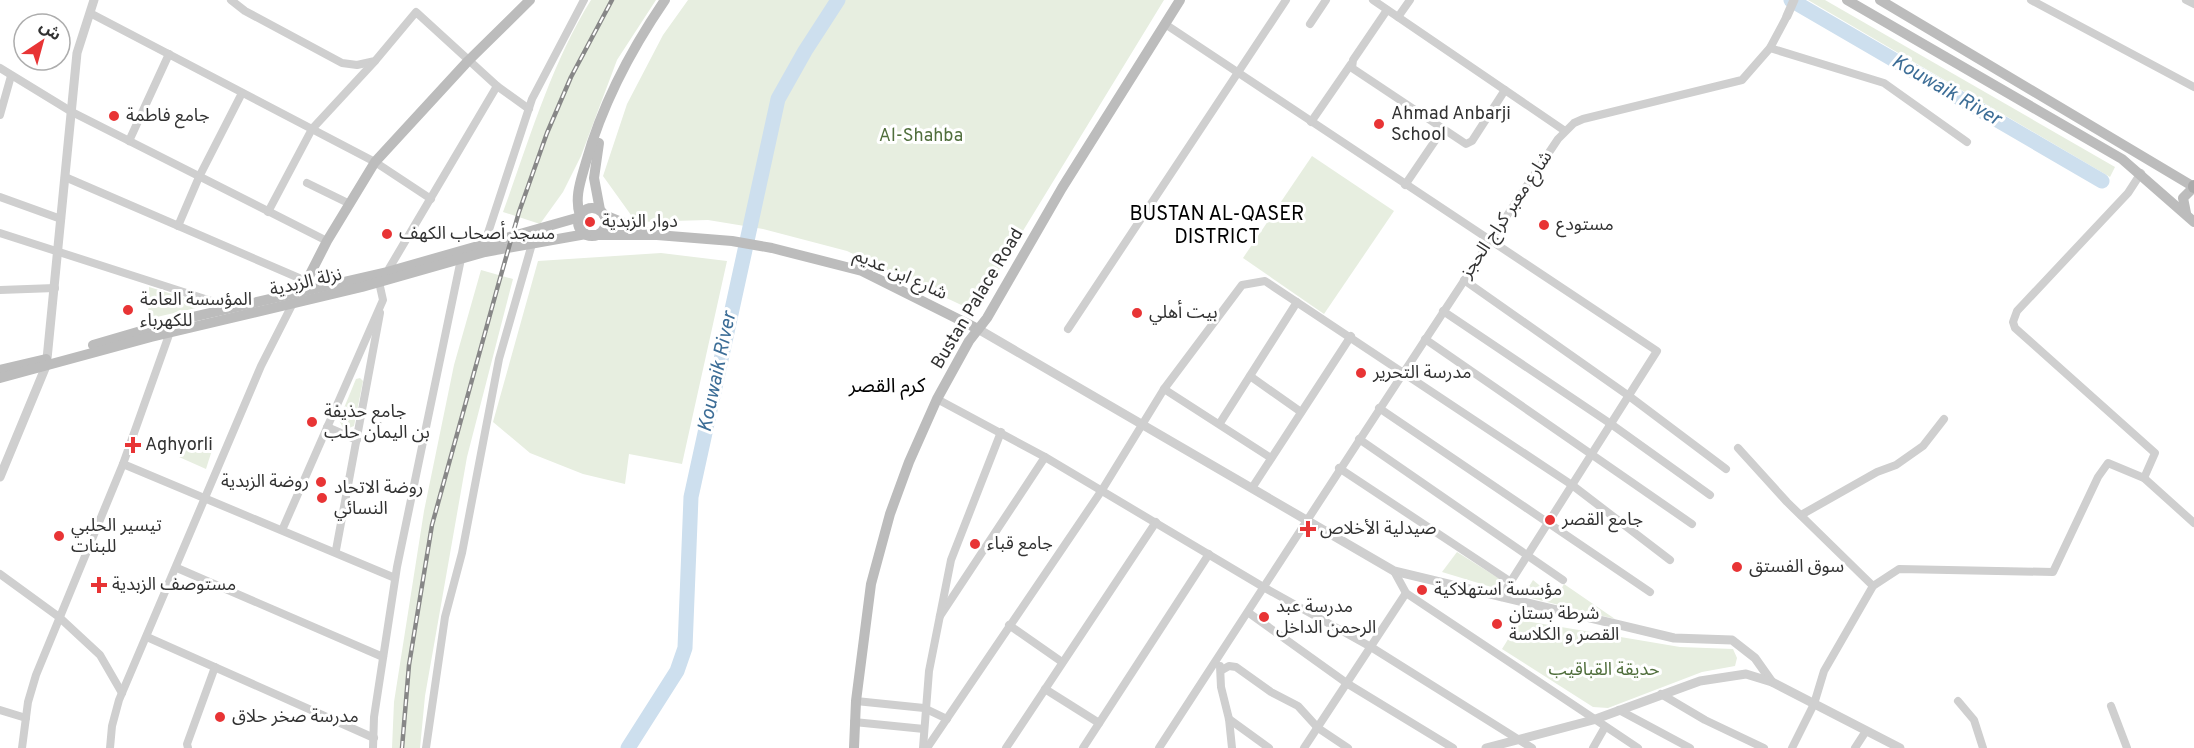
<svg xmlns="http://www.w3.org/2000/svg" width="2194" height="748" font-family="Overpass,'Noto Sans Arabic',sans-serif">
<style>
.green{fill:#e7eee0}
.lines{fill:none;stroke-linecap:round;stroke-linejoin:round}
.river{stroke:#cddfee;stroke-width:15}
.minor{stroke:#cfcfcf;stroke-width:8}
.tertiary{stroke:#cfcfcf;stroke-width:9}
.secondary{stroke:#bcbcbc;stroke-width:10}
.primary{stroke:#aaa;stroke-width:12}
.rail-casing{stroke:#878787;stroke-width:4.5}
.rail{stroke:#fff;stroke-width:2;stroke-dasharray:7;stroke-linecap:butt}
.poi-dot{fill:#e83435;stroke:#fff;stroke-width:2}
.labels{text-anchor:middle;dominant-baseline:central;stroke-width:6;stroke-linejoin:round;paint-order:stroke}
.poi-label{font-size:18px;fill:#323232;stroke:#fff;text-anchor:start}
.park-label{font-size:18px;fill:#516f3d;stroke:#fff}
.street-label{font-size:18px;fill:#323232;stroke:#fff}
.water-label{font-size:20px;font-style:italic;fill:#3d6e97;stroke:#fff}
.neighbourhood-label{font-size:20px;fill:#000;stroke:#fff}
</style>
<rect width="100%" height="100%" fill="#fff"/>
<g class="green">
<path d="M 591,0 L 656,0 L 617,60 L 581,156 L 563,192 L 540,224 L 503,212 C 529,141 551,64 591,0 Z"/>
<polygon points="688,0 1164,0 974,311 847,251 763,229 708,220 636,222 603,176 627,104 663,35"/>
<polygon points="1808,0 1825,0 2115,167 2110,177"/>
<polygon points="1312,156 1394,211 1324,314 1243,258"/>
<polygon points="661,253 727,261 682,464 629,454 625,484 583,474 530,453 493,422 538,261"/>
<polygon points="481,270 513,279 467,457 425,696 420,748 392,748 394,702 424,511 454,365"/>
<polygon points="149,287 209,305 148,319"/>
<polygon points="360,378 363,381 354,426 344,430 339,420 356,379"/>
<polygon points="186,438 212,450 206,469 179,457"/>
<polygon points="1457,552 1503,581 1498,589 1442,572"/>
<polygon points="1533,580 1550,594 1559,593 1564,584 1615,619 1523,596"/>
<polygon points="1520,620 1680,647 1733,649 1737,658 1735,666 1702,672 1608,708 1593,707 1502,649"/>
</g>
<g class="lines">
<g class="river">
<polyline points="1791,0 2102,181"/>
<polyline points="628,748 677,671 685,648 691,497 778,99 805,51 838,0"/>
</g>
<g class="minor">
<polyline points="231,0 245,11 342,63 357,65 375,61 416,12 497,86 387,272"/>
<polyline points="1373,0 1565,131"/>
<polyline points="2031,0 2194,87"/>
<polyline points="2186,0 2194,4"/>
<polyline points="1387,10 1353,60 1352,68 1466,144 1472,141 1505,90"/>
<polyline points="90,13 375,162 431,199"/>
<polyline points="1398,17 1410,0"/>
<polyline points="1165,24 1657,351 1501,597"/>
<polyline points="1310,24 1326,0"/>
<polyline points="1770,48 1884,83 1967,142"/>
<polyline points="0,68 72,112 327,241"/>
<polyline points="497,86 529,109"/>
<polyline points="0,115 11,76"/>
<polyline points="1311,122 1351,64"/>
<polyline points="129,141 169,54"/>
<polyline points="2141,173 2128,193 2017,311 2013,322 2015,328 2155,453 2144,478"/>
<polyline points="65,177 306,281"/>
<polyline points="307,183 350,204"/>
<polyline points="1405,185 1443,129"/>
<polyline points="0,197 61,219"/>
<polyline points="268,212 312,129 375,61"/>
<polyline points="178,226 199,177 242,93"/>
<polyline points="0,233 230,307"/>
<polyline points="484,245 532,99 584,0"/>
<polyline points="1464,280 1629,396 1726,469"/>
<polyline points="0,290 55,288"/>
<polyline points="1443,311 1611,424 1710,495"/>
<polyline points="1068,329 1286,0"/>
<polyline points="1425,339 1692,524"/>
<polyline points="1250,376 1301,412"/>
<polyline points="1164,389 1271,458"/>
<polyline points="937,399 1045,457 1265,588 1371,647 1532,748"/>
<polyline points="1379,408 1650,592"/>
<polyline points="1220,423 1297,302"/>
<polyline points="327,427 357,440"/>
<polyline points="1359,439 1563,580"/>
<polyline points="1738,448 1787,502 1873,586 1899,569 2053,572 2098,477 2108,463 2144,478 2194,523"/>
<polyline points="123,464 395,578"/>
<polyline points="1339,468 1511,582"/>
<polyline points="1252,488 1351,336"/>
<polyline points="1801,515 1877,472 1896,465 1923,446 1944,419"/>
<polyline points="283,528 383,300 379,282"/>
<polyline points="336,550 380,313"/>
<polyline points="177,568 383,657"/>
<polyline points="1394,571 1406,593 1638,748"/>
<polyline points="0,574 59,617 100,655 122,693"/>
<polyline points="1249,613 1348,684 1453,748"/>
<polyline points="940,616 1045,457"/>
<polyline points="1009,625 1062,662"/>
<polyline points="147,637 374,738"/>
<polyline points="1220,666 1221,687 1229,719 1232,748"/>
<polyline points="1222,670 1229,666 1236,667 1271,692 1298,706 1318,728 1348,748"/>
<polyline points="1045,689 1099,723"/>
<polyline points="1661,694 1705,720 1764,748"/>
<polyline points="856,701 924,708 947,719"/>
<polyline points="1958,701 1974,720 1983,748"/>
<polyline points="2111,706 2127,748"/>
<polyline points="0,710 26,718"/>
<polyline points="1619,710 1690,748"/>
<polyline points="1229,719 1269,748"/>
<polyline points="854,722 924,729"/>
<polyline points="22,748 28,702 36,675 123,464 170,332"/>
<polyline points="110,748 112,726 119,700 261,366 293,303"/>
<polyline points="188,748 187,744 215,667"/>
<polyline points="373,748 374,717 397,567 461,259"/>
<polyline points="426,748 445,617 462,553 499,359 532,244"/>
<polyline points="923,748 929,671 951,560 1001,432"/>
<polyline points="927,748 1102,490 1164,389 1242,285 1265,281 1572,485 1670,560"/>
<polyline points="1006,748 1156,522"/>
<polyline points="1083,748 1209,554"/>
<path d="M 1159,748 C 1291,545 1423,341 1558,139 L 1574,123 L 1583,119 L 1742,80 L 1770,48 L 1787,16"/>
<polyline points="1304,748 1406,593"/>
<polyline points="1593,748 1605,727"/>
<polyline points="1792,748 1814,704 1824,671 1873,586"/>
<polyline points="1855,748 1866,731"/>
</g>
<g class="tertiary">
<polyline points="1787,16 1794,0"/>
<polyline points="978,329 1394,571 1674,638 1732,640 1755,658 1772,682"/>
<polyline points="47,359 77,53 94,0"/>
<polyline points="0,477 46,366"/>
<polyline points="1486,748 1593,720 1700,681 1746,674 1772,682 1900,748"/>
</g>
<g class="secondary">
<polyline points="1847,0 2122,159 2194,222"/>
<polyline points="1880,0 2194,187"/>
<polyline points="599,143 594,178 600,210"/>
<circle cx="592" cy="222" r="14"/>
<polyline points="2186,213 2183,198 2194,187"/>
<polyline points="604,215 648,233"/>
<path d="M 580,216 C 574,197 581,180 586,162 C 603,102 630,51 665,0"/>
<polyline points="591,235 657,235 732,241 772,248 862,271 978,329"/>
<polyline points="301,292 327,241 375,162 468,61 530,0"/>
<polyline points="93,345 175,321 387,272 580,217"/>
<polyline points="0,370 46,359"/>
<polyline points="0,378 151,337 362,287 485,252 586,234"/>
<polyline points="854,748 856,701 871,584 890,514 909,462 937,399 969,341 987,318 1062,188 1180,0"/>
</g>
<polyline class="primary" points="2194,187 2194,186"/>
<g class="rail-casing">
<polyline id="rail" points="402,748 409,665 432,525 499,282 519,212 547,133 571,77 612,0"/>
</g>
<use href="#rail" class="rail"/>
</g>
<g class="poi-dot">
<circle cx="114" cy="116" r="6"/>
<circle cx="1379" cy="124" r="6"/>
<circle cx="590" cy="222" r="6"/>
<circle cx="1544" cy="225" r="6"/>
<circle cx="387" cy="234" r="6"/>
<circle cx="128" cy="310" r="6"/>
<circle cx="1137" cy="313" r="6"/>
<circle cx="1361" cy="373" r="6"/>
<circle cx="312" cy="422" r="6"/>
<path d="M130 436h6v6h6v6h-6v6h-6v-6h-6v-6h6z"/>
<circle cx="321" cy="482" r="6"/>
<circle cx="322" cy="498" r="6"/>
<circle cx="1550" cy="520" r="6"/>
<path d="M1305 520h6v6h6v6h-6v6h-6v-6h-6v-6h6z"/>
<circle cx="59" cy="536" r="6"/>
<circle cx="975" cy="544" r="6"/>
<circle cx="1737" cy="567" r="6"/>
<path d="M96 576h6v6h6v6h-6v6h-6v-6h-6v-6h6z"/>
<circle cx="1422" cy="590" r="6"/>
<circle cx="1264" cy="617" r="6"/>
<circle cx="1497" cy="624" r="6"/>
<circle cx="220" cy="717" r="6"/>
</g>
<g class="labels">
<g class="poi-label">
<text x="1391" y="114">Ahmad Anbarji<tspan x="1391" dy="21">School</tspan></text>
<text x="126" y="116">جامع فاطمة</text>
<text x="602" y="222">دوار الزبدية</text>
<text x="1556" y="225">مستودع</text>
<text x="399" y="234">مسجد أصحاب الكهف</text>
<text x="140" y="300">المؤسسة العامة<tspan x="140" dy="21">للكهرباء</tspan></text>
<text x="1149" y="313">بيت أهلي</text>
<text x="1373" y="373">مدرسة التحرير</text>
<text x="324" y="412">جامع حذيفة<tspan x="324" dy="21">بن اليمان حلب</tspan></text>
<text x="145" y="445">Aghyorli</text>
<text x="309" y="482" text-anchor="end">روضة الزبدية</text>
<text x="334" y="488">روضة الاتحاد<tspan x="334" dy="21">النسائي</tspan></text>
<text x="1562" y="520">جامع القصر</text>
<text x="71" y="526">تيسير الحلبي<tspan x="71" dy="21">للبنات</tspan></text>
<text x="1320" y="529">صيدلية اﻷخلاص</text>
<text x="987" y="544">جامع قباء</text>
<text x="1749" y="567">سوق الفستق</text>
<text x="112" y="585">مستوصف الزبدية</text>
<text x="1434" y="590">مؤسسة استهلاكية</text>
<text x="1276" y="607">مدرسة عبد<tspan x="1276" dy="21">الرحمن الداخل</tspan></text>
<text x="1509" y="614">شرطة بستان<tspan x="1509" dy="21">القصر و الكلاسة</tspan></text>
<text x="232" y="717">مدرسة صخر حلاق</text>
</g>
<g class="park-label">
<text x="921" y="136">Al-Shahba</text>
<text x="1604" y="670">حديقة القباقيب</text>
</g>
<g class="street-label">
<text transform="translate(1507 215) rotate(-56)">شارع معبر كراج الحجز</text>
<text transform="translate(900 275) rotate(24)">شارع ابن عديم</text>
<text transform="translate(306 283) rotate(-13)">نزلة الزبدية</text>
<text transform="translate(978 299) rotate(-59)">Bustan Palace Road</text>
</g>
<g class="water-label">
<text transform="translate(1946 91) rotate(30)">Kouwaik River</text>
<text transform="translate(718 372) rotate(-78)">Kouwaik River</text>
</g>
<g class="neighbourhood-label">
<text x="1217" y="215">BUSTAN AL-QASER<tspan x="1217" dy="23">DISTRICT</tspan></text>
<text x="887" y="387">كرم القصر</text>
</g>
</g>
<g transform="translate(42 42) rotate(36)"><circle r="28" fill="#ffffff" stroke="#adadad" stroke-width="1.5"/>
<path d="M0-4.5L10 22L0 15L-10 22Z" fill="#e83435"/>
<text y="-9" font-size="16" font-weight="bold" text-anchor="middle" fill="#323232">ش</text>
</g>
</svg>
